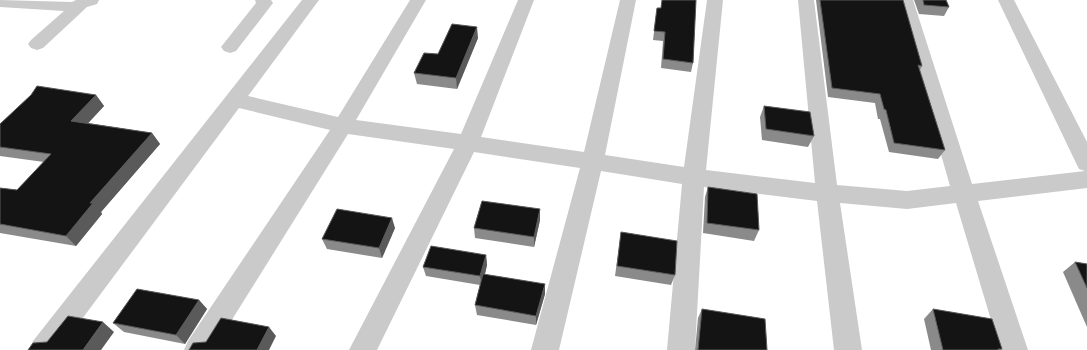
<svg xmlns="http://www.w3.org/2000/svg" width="1087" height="350" font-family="Quicksand,sans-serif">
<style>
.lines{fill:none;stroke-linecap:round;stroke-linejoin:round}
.street{fill:#cacaca;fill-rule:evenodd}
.wall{fill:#8a8a8a}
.shaded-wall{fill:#5a5a5a}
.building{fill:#141414;stroke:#5a5a5a}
</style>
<rect width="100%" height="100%" fill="#fff"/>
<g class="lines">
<g class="street">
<polygon points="0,0 72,2 76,0 99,0 97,4 87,7 43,48 37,50 31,48 28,44 31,40 64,11 0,7"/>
<polygon points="255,0 271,0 273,3 236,51 230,53 224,51 221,47 256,3"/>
<polygon points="302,0 319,0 248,96 338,117 410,0 426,0 356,120 461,134 518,0 534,0 481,137 584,152 620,0 636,0 605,155 684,167 707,0 723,0 706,170 815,183 798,0 814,0 837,185 907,191 950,186 897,0 913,0 972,184 1085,171 1079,169 1076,163 998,0 1014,0 1087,142 1087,188 978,201 1028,350 1000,350 956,203 907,209 840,203 862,350 834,350 817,201 704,187 695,350 667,350 682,184 601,171 559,350 531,350 580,168 474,152 377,350 349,350 454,149 348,134 213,350 184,350 188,341 330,130 239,108 59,350 29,350 33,341"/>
</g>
</g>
<g class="wall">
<polygon points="662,0 696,0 693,63 691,72 661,68 663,41 653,40 657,8 661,8"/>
<polygon points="816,0 903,0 922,66 920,70 945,150 938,159 889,152 880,119 878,119 875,103 828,97"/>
<polygon points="914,0 946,0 949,7 944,16 919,14"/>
<polygon points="478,38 457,89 417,84 414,73 438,54"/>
<polygon points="96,95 104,106 88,123 152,133 160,144 101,212 102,214 76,246 0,233 0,188 17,190 44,162 0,156 0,124"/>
<polygon points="764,106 814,136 808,147 762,140 760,117"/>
<polygon points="708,187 759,230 754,241 703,233 705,197"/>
<polygon points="540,220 534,247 475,238 474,228"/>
<polygon points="395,228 382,258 327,249 322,239"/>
<polygon points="621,232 675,275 671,285 615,276"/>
<polygon points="486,255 487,265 485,274 545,294 536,325 477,315 475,305 480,285 426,276 423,267"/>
<polygon points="1075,262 1087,264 1087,327 1063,272"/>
<polygon points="199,300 207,309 185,344 124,332 113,323"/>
<polygon points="702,309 767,350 695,350 698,318"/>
<polygon points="933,309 1002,349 1001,350 931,350 924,319"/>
</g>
<g class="shaded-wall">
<polygon points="477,27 478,38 457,89 456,78"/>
<polygon points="96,95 104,106 80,132 71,121"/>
<polygon points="152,133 160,144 101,212 102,214 76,246 66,236 90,203"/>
<polygon points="540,209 540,220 534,247 534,237"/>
<polygon points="392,218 395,228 382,258 379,248"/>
<polygon points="486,255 487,265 482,286 480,276"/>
<polygon points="545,284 545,294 536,325 536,316"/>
<polygon points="199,300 207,309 185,344 176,335"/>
<polygon points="103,322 114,332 101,350 83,350"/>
<polygon points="269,327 276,336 269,350 257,350"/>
</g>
<g class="building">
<polygon points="662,0 696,0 693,63 663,59 665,32 654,31 657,8 661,8"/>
<polygon points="820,0 903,0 922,66 918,65 945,150 894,143 886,110 884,109 880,94 832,88"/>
<polygon points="923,0 946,0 949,7 924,5"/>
<polygon points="452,24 477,27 456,78 414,73 424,53 438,54"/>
<polygon points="37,86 96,95 71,121 152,133 90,203 93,203 66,236 0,224 0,188 17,190 51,154 0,147 0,124 31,95"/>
<polygon points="764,106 810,112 814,136 766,129"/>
<polygon points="708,187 757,194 759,230 707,223"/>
<polygon points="482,201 540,209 534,237 474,228"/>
<polygon points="337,209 392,218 379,248 322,239"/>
<polygon points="621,232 677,241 675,275 617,266"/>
<polygon points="431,246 486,255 480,276 423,267"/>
<polygon points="1075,262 1087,264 1087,288"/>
<polygon points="483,274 545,284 536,316 475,305"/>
<polygon points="137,289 199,300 176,335 113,323"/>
<polygon points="702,309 765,319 767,350 698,350"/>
<polygon points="933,309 992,319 1002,349 998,349 998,350 943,350"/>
<polygon points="68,316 103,322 83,350 28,350 33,343 47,342"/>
<polygon points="221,318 269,327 257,350 189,350 193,343 206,342"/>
</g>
</svg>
